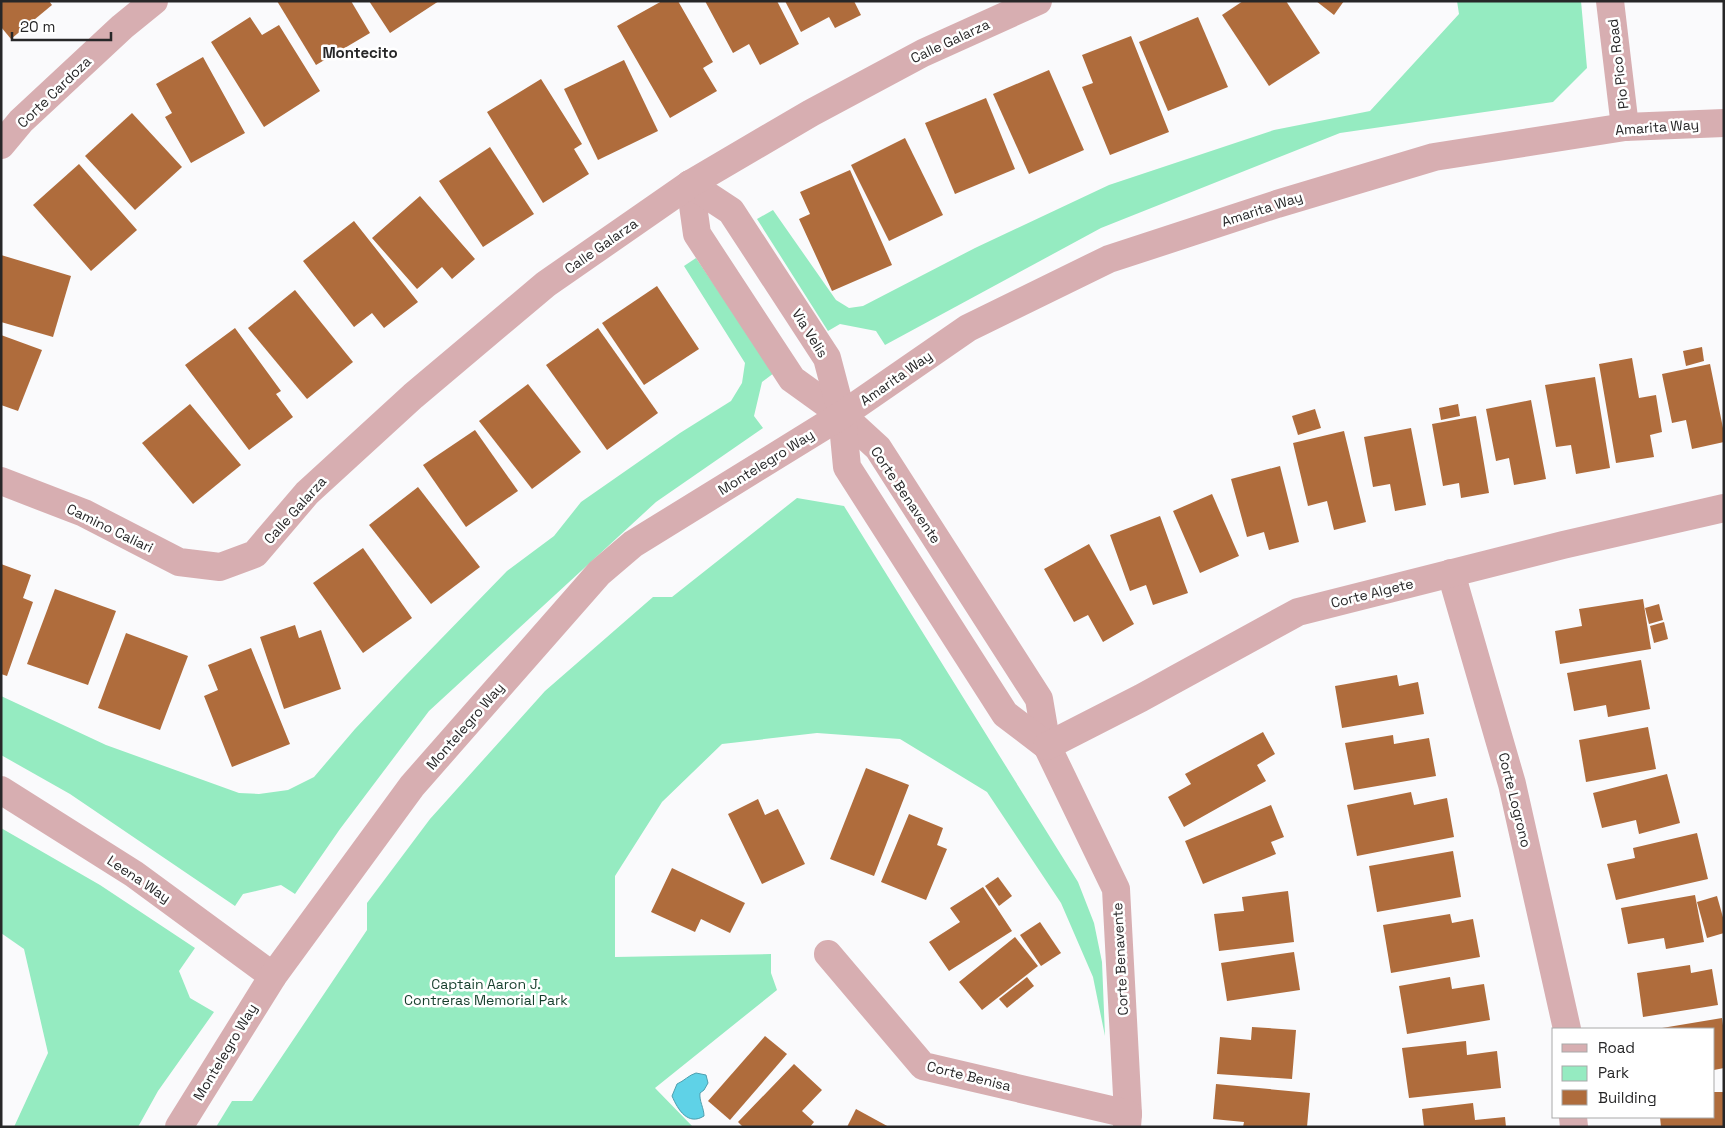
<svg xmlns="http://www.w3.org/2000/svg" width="1725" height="1128" font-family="'Space Grotesk',sans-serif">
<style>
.green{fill:#95ebc1}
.water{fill:#5fd2e7;stroke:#4e9fae}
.building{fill:#af6c3c}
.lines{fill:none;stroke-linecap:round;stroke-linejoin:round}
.minor{stroke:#d7aeb1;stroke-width:28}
.tertiary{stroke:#d7aeb1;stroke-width:28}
.labels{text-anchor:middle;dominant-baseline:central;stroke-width:5;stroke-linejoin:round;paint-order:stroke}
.street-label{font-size:14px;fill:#272728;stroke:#fff}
.park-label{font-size:14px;fill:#163e2c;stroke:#fff}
.neighbourhood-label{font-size:15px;font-weight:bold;fill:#272728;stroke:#fff}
</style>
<rect width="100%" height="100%" fill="#fafafc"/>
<g class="green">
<polygon points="1457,1 1581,1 1587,68 1553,102 1340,133 1101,228 885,345 876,331 840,324 828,331 757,219 773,210 836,300 849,308 863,306 975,248 1109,185 1274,130 1370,111 1459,14"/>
<polygon points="696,258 774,373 762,382 754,416 763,428 656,502 429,711 340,829 295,894 281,885 243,894 235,906 70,794 1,755 1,696 106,745 239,793 259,794 288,790 314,777 355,729 404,677 507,571 554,536 581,502 680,433 731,401 742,383 745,363 684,266"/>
<polygon points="797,498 844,506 1078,882 1094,923 1102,962 1105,1036 1093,977 1061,903 987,792 900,739 817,733 722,744 662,802 615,876 615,957 771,954 771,973 777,990 655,1088 693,1127 216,1127 232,1101 252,1101 367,930 367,903 430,819 545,691 653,597 672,597"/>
<polygon points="1,828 100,885 195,948 179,971 190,998 214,1012 158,1091 138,1127 14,1127 48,1053 24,949 1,933"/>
</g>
<path class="water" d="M 696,1073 L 706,1075 L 708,1083 L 704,1090 L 700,1093 C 699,1101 704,1108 704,1116 C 688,1126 678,1110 672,1096 L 677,1084 C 684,1081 689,1075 696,1073 Z"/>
<g class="building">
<polygon points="1,1 49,1 52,5 11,39 1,27"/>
<polygon points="277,1 351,1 370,33 316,65"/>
<polygon points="369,1 439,1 390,33"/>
<polygon points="662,1 678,1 713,62 703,68 717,91 670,118 617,26"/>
<polygon points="705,1 777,1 799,44 760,65 749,44 733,53"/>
<polygon points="785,1 854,1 861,15 835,28 829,17 801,32"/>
<polygon points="1243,1 1286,1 1320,53 1269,86 1222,15"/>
<polygon points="1316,1 1344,1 1334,15"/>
<polygon points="250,17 262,35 279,25 320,91 264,127 211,42"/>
<polygon points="1198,17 1228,87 1168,111 1139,42"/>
<polygon points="1131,36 1169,132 1110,155 1082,87 1093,83 1082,55"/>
<polygon points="203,57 245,133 191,163 165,117 172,113 156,84"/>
<polygon points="624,60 658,131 598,160 564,89"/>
<polygon points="1049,70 1084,150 1029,174 993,94"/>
<polygon points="541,79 582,144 574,149 589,174 543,203 487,112"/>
<polygon points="986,98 1015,169 955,194 925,123"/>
<polygon points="132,113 182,167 135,210 85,156"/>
<polygon points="905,138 943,215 889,241 851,165"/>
<polygon points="490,147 534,214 483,247 439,181"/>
<polygon points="79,164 137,230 91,271 33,205"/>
<polygon points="850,170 892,265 832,291 799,219 810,214 800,192"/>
<polygon points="420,196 475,259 452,279 442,267 417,289 372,238"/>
<polygon points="354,221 418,302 384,328 372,313 354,327 303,261"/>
<polygon points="1,255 71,276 53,337 1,322"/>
<polygon points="657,286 699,349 644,385 602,323"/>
<polygon points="295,290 353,362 307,399 248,328"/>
<polygon points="235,328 281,391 276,394 293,417 249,450 185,365"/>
<polygon points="598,328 658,413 607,450 546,365"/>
<polygon points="1,335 42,350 18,411 1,405"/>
<polygon points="1702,347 1704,361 1686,366 1683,351"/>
<polygon points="1632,358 1639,398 1656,395 1662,432 1650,435 1654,457 1616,463 1599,364"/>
<polygon points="1710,364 1724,433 1724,442 1692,449 1686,420 1672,423 1662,374"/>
<polygon points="1595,377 1610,468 1576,474 1571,445 1556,447 1545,385"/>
<polygon points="528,384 581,452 532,489 479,421"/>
<polygon points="1531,400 1546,479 1514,485 1509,458 1496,461 1486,409"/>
<polygon points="190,404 241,465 193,504 142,443"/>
<polygon points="1458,404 1460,416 1441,420 1439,408"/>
<polygon points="1315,409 1321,428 1298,435 1292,416"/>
<polygon points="1476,416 1489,493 1461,498 1459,483 1443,486 1432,424"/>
<polygon points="1411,428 1426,505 1395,511 1390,484 1373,487 1364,437"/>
<polygon points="475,430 518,491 466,527 423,465"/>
<polygon points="1344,431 1366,522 1334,530 1327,501 1308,506 1293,443"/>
<polygon points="1280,466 1299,542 1269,550 1264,532 1247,537 1231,479"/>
<polygon points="418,487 480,567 431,604 369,525"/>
<polygon points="1212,494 1239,556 1200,573 1173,511"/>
<polygon points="1160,516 1188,593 1153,605 1146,585 1130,591 1110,535"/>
<polygon points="1089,544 1134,624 1103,642 1088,615 1074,622 1044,569"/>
<polygon points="363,548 412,618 363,653 313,583"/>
<polygon points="1,564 31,575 23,598 33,602 7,676 1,674"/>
<polygon points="55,589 116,611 88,685 27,664"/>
<polygon points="1643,599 1651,649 1560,664 1555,631 1582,626 1579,609"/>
<polygon points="1659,604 1663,620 1649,624 1645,608"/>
<polygon points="1664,622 1668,639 1654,643 1650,626"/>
<polygon points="295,625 299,638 321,630 341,689 284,709 260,637"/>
<polygon points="126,633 188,656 160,730 98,708"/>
<polygon points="251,648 290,744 232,767 204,696 218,690 208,665"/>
<polygon points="1641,660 1650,709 1608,717 1606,705 1574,711 1567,673"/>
<polygon points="1397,675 1399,686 1418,682 1424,714 1342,728 1335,686"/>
<polygon points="1648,727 1656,769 1586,782 1579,740"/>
<polygon points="1263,732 1275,754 1257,765 1266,781 1184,827 1168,797 1191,784 1185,774"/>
<polygon points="1393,735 1394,744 1429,738 1436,776 1354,790 1345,743"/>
<polygon points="866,768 909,785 874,876 830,859"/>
<polygon points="1667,774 1680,823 1639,834 1636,820 1602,828 1593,793"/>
<polygon points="1411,792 1414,805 1447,798 1454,837 1357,856 1347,805"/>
<polygon points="758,799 765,815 778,809 805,864 762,884 728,814"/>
<polygon points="1271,805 1284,837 1271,842 1276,854 1203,884 1185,841"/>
<polygon points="909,814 943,828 937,845 947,849 926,900 881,882"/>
<polygon points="1697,833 1708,879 1616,900 1607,864 1635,858 1633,848"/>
<polygon points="1453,851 1461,897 1377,912 1369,866"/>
<polygon points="672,868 745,903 730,933 701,919 695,932 651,912"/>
<polygon points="998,877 1012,896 999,906 985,886"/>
<polygon points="983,887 1012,931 949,971 929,942 960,922 950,908"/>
<polygon points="1288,891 1294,942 1219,951 1214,914 1244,911 1242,897"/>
<polygon points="1695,895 1704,942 1666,949 1664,938 1628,944 1621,908"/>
<polygon points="1717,896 1724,921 1724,933 1707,938 1697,902"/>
<polygon points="1450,914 1452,923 1473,919 1480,957 1391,973 1383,925"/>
<polygon points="1040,922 1061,953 1041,966 1020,935"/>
<polygon points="1015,937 1038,966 982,1010 959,982"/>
<polygon points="1294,952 1300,990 1227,1001 1221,963"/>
<polygon points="1690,965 1691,973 1712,969 1718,1005 1643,1017 1637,973"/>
<polygon points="1027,977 1034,986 1007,1008 999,999"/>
<polygon points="1450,977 1452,989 1484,984 1490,1020 1407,1034 1399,986"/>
<polygon points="1722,1018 1724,1033 1724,1068 1714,1070 1714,1029 1656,1029"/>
<polygon points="1252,1027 1296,1030 1292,1079 1217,1074 1220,1037 1251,1040"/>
<polygon points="765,1036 787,1054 730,1120 708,1101"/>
<polygon points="1466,1041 1467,1055 1497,1051 1501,1088 1409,1098 1402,1048"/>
<polygon points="794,1064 822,1090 802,1111 814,1122 810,1127 743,1127 738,1122"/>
<polygon points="1216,1084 1310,1093 1307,1127 1243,1127 1244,1122 1213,1119"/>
<polygon points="1714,1092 1724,1092 1724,1127 1661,1127 1660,1117 1714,1117"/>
<polygon points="1473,1103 1475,1120 1505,1117 1506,1127 1424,1127 1422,1109"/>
<polygon points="856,1109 889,1127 847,1127"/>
</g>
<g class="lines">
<g class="minor">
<polyline points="1,145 21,121 122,27 154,1"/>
<polyline points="690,184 697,234 792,379 842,415 878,448 1039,699 1047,746 1116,889 1128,1114 1127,1127"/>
<polyline points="690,184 731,211 827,358 842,415 847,467 1005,714 1047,746"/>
<polyline points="1,481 84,513 179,562 220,567 255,554 307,493 413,396 546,284 690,184 811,113 923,53 1038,1"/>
<polyline points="1451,573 1512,784 1567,1029"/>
<polyline points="1047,746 1141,698 1298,612 1563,545 1724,508"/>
<polyline points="828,954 923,1066 1128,1114"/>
<polyline points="1573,1117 1574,1127"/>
</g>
<g class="tertiary">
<polyline points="1610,1 1625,127"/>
<polyline points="1,790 134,874 273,976"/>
<polyline points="179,1127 273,976 412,786 599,573 633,544 842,415 968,328 1109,259 1277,204 1434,157 1625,127 1724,123"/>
</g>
</g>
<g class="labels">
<g class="street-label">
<text transform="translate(950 41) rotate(-25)">Calle Galarza</text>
<text transform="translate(1618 64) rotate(-97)">Pio Pico Road</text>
<text transform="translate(54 92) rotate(-44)">Corte Cardoza</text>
<text transform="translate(1657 127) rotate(-4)">Amarita Way</text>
<text transform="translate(1262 209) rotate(-18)">Amarita Way</text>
<text transform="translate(601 246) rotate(-35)">Calle Galarza</text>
<text transform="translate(810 333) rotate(58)">Via Velis</text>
<text transform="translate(896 378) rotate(-35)">Amarita Way</text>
<text transform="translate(766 462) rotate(-32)">Montelegro Way</text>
<text transform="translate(906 495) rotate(56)">Corte Benavente</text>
<text transform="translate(295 510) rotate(-48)">Calle Galarza</text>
<text transform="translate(110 528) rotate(26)">Camino Caliari</text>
<text transform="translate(1372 593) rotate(-14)">Corte Algete</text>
<text transform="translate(465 726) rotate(-49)">Montelegro Way</text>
<text transform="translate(1515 800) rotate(76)">Corte Logrono</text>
<text transform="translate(139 879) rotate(34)">Leena Way</text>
<text transform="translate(1120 959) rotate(-93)">Corte Benavente</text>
<text transform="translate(225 1052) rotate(-59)">Montelegro Way</text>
<text transform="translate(969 1076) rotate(14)">Corte Benisa</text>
</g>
<g class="park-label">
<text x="486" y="984">Captain Aaron J.<tspan x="486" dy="16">Contreras Memorial Park</tspan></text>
</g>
<g class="neighbourhood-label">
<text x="360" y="52">Montecito</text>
</g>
</g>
<rect width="1725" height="1128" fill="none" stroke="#272728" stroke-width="5"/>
<rect x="1552" y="1028" width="162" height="90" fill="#ffffff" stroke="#a9a9a9"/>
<rect x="1562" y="1044" width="25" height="8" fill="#d7aeb1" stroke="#a9a9a9"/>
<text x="1598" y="1053" font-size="15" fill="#272728">Road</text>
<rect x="1562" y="1066" width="25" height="15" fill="#95ebc1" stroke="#a9a9a9"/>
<text x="1598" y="1078" font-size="15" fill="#272728">Park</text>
<rect x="1562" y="1090" width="25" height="15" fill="#af6c3c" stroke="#a9a9a9"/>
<text x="1598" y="1103" font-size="15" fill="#272728">Building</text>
<path d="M12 32v8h99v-8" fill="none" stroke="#272728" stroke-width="2.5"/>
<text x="20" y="32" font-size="15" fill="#272728" stroke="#ffffff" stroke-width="4" paint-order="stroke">20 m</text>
</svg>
